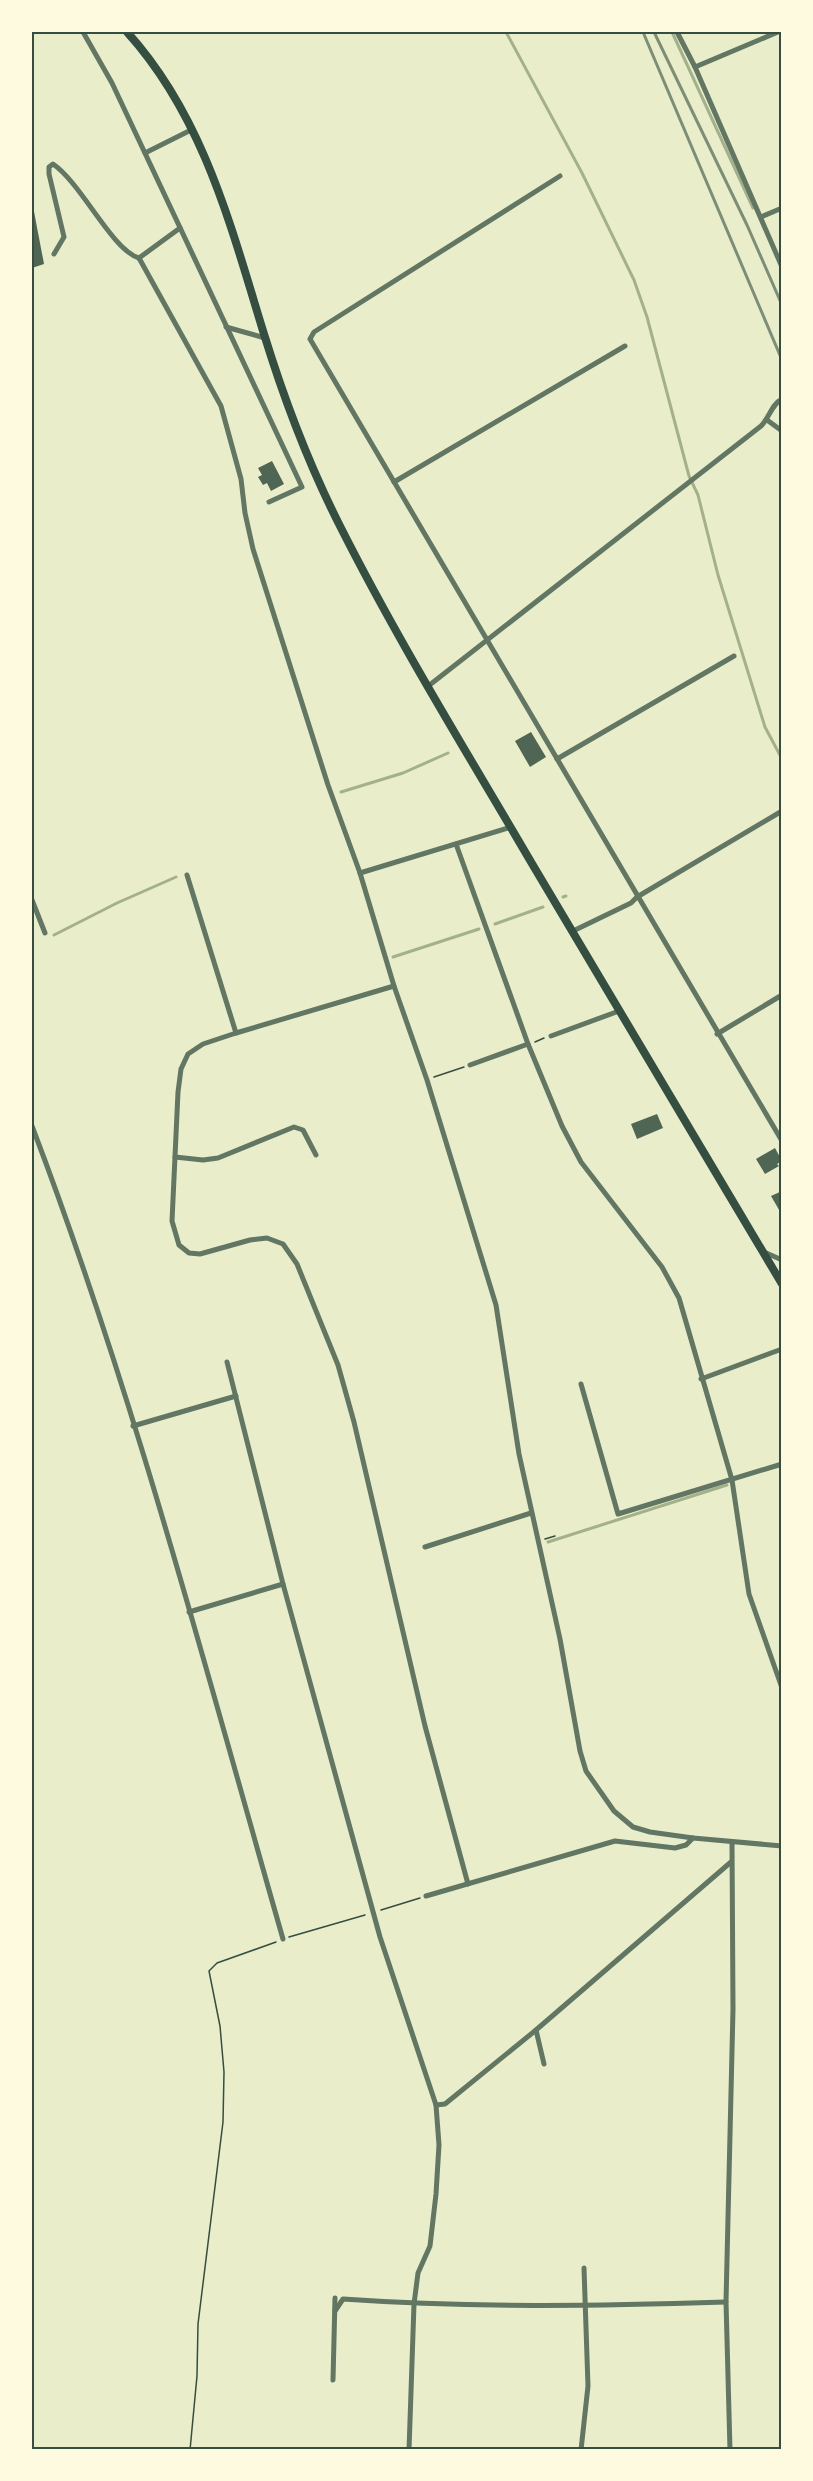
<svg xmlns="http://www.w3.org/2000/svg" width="813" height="2481" font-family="Overpass,sans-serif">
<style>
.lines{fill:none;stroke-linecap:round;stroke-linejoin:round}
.stream{stroke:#a3b18a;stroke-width:3}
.building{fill:#4f6655}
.path{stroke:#344e41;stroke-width:1.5}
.minor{stroke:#617663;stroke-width:5}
.primary{stroke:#344e41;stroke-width:8}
.rail{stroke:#7c8e77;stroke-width:3}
.neatline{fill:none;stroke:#344e41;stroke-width:2}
</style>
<rect width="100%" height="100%" fill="#e9edc9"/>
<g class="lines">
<g class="stream">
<polyline points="506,32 582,173 634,280 647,317 689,476 698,495 718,575 765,727 782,759"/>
<polyline points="672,32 753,208"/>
<polyline points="341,792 403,773 448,753"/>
<polyline points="563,897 566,896"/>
<polyline points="495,924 543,907"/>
<polyline points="54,935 117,903 176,877"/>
<polyline points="393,957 479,929"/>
<polyline points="548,1542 727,1485"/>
</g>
</g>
<g class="building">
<polygon points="32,201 44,264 32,268"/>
<polygon points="272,461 284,484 271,491 267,483 263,485 258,477 262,475 258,468"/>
<polygon points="531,732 546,757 530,767 515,741"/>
<polygon points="657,1114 663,1128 637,1139 631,1124"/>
<polygon points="775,1148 782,1161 777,1164 779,1166 765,1174 756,1159"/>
<polygon points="782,1191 782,1215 771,1196"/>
</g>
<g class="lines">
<g class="path">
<polyline points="535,1042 544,1038"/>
<polyline points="434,1077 464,1067"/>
<polyline points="545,1539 555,1536"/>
<polyline points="381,1910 420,1898"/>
<polyline points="289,1937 365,1915"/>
<polyline points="190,2450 197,2376 198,2324 223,2122 224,2072 220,2026 209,1971 217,1963 276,1942"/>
</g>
<g class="minor">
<polyline points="83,32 112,83 302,487 269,502"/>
<polyline points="677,32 695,67 782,267"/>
<polyline points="695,67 778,32"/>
<polyline points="145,153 193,129"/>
<polyline points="560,176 314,332 310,339 782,1141"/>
<polyline points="761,217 782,208"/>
<path d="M 54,254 L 64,237 L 49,174 L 49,167 L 53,164 C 82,184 112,250 139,258"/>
<polyline points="139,258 221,406 241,479 245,513 253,549 328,785 360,873 394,986 427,1080 496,1305 519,1454 560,1639 580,1751 586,1771 614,1811 633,1827 650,1832 693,1838 782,1846"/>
<polyline points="139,258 180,228"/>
<polyline points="226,327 265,338"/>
<polyline points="767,420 782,431"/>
<polyline points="394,482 625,346"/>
<path d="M 427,687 L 761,426 C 769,418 772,404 782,399"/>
<polyline points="557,759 734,656"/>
<polyline points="456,844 528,1044 562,1126 581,1162 662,1267 679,1298 732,1480 749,1594 782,1688"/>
<polyline points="360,873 511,827"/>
<polyline points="187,875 236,1033"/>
<polyline points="32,900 45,933"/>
<polyline points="573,931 631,903 637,897 782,811"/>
<polyline points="394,986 236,1033 203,1044 188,1054 181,1069 178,1092 172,1221 179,1245 189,1253 200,1254 250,1240 267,1238 283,1244 297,1264 338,1365 354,1422 425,1726 468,1884"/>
<polyline points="717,1034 782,995"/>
<polyline points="551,1036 619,1011"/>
<polyline points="470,1065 528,1044"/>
<path d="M 32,1126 C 133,1391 205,1667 283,1939"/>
<polyline points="175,1157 203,1160 218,1158 294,1127 303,1130 316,1155"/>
<polyline points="764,1252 782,1260"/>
<polyline points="227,1362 283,1584 380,1937 436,2105 439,2145 436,2194 430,2246 418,2273 414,2304 409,2450"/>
<polyline points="701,1379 782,1349"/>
<polyline points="581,1384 618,1514 782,1464"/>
<polyline points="133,1426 236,1396"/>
<polyline points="425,1547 531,1513"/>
<polyline points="189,1612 283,1584"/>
<polyline points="426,1896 615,1841 675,1848 686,1845 693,1838"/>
<polyline points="536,2030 544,2064"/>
<polyline points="436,2105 445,2104 536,2030 731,1862"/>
<path d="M 335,2311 L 343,2299 C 471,2308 599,2306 726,2302"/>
<polyline points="333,2380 335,2298"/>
<polyline points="581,2450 588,2386 584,2268"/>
<polyline points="730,2450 726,2302 733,2009 732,1843"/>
</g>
<path class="primary" d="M 127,32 C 204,117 231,227 264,334 C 284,399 309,465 340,526 C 399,643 468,754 534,867 C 617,1005 699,1145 782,1284"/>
<g class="rail">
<polyline points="643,32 782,360"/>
<polyline points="654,32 747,225 782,305"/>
</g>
</g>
<rect width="813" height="2481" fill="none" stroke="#fefae0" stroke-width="66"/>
<rect x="33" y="33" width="747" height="2415" class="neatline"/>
</svg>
